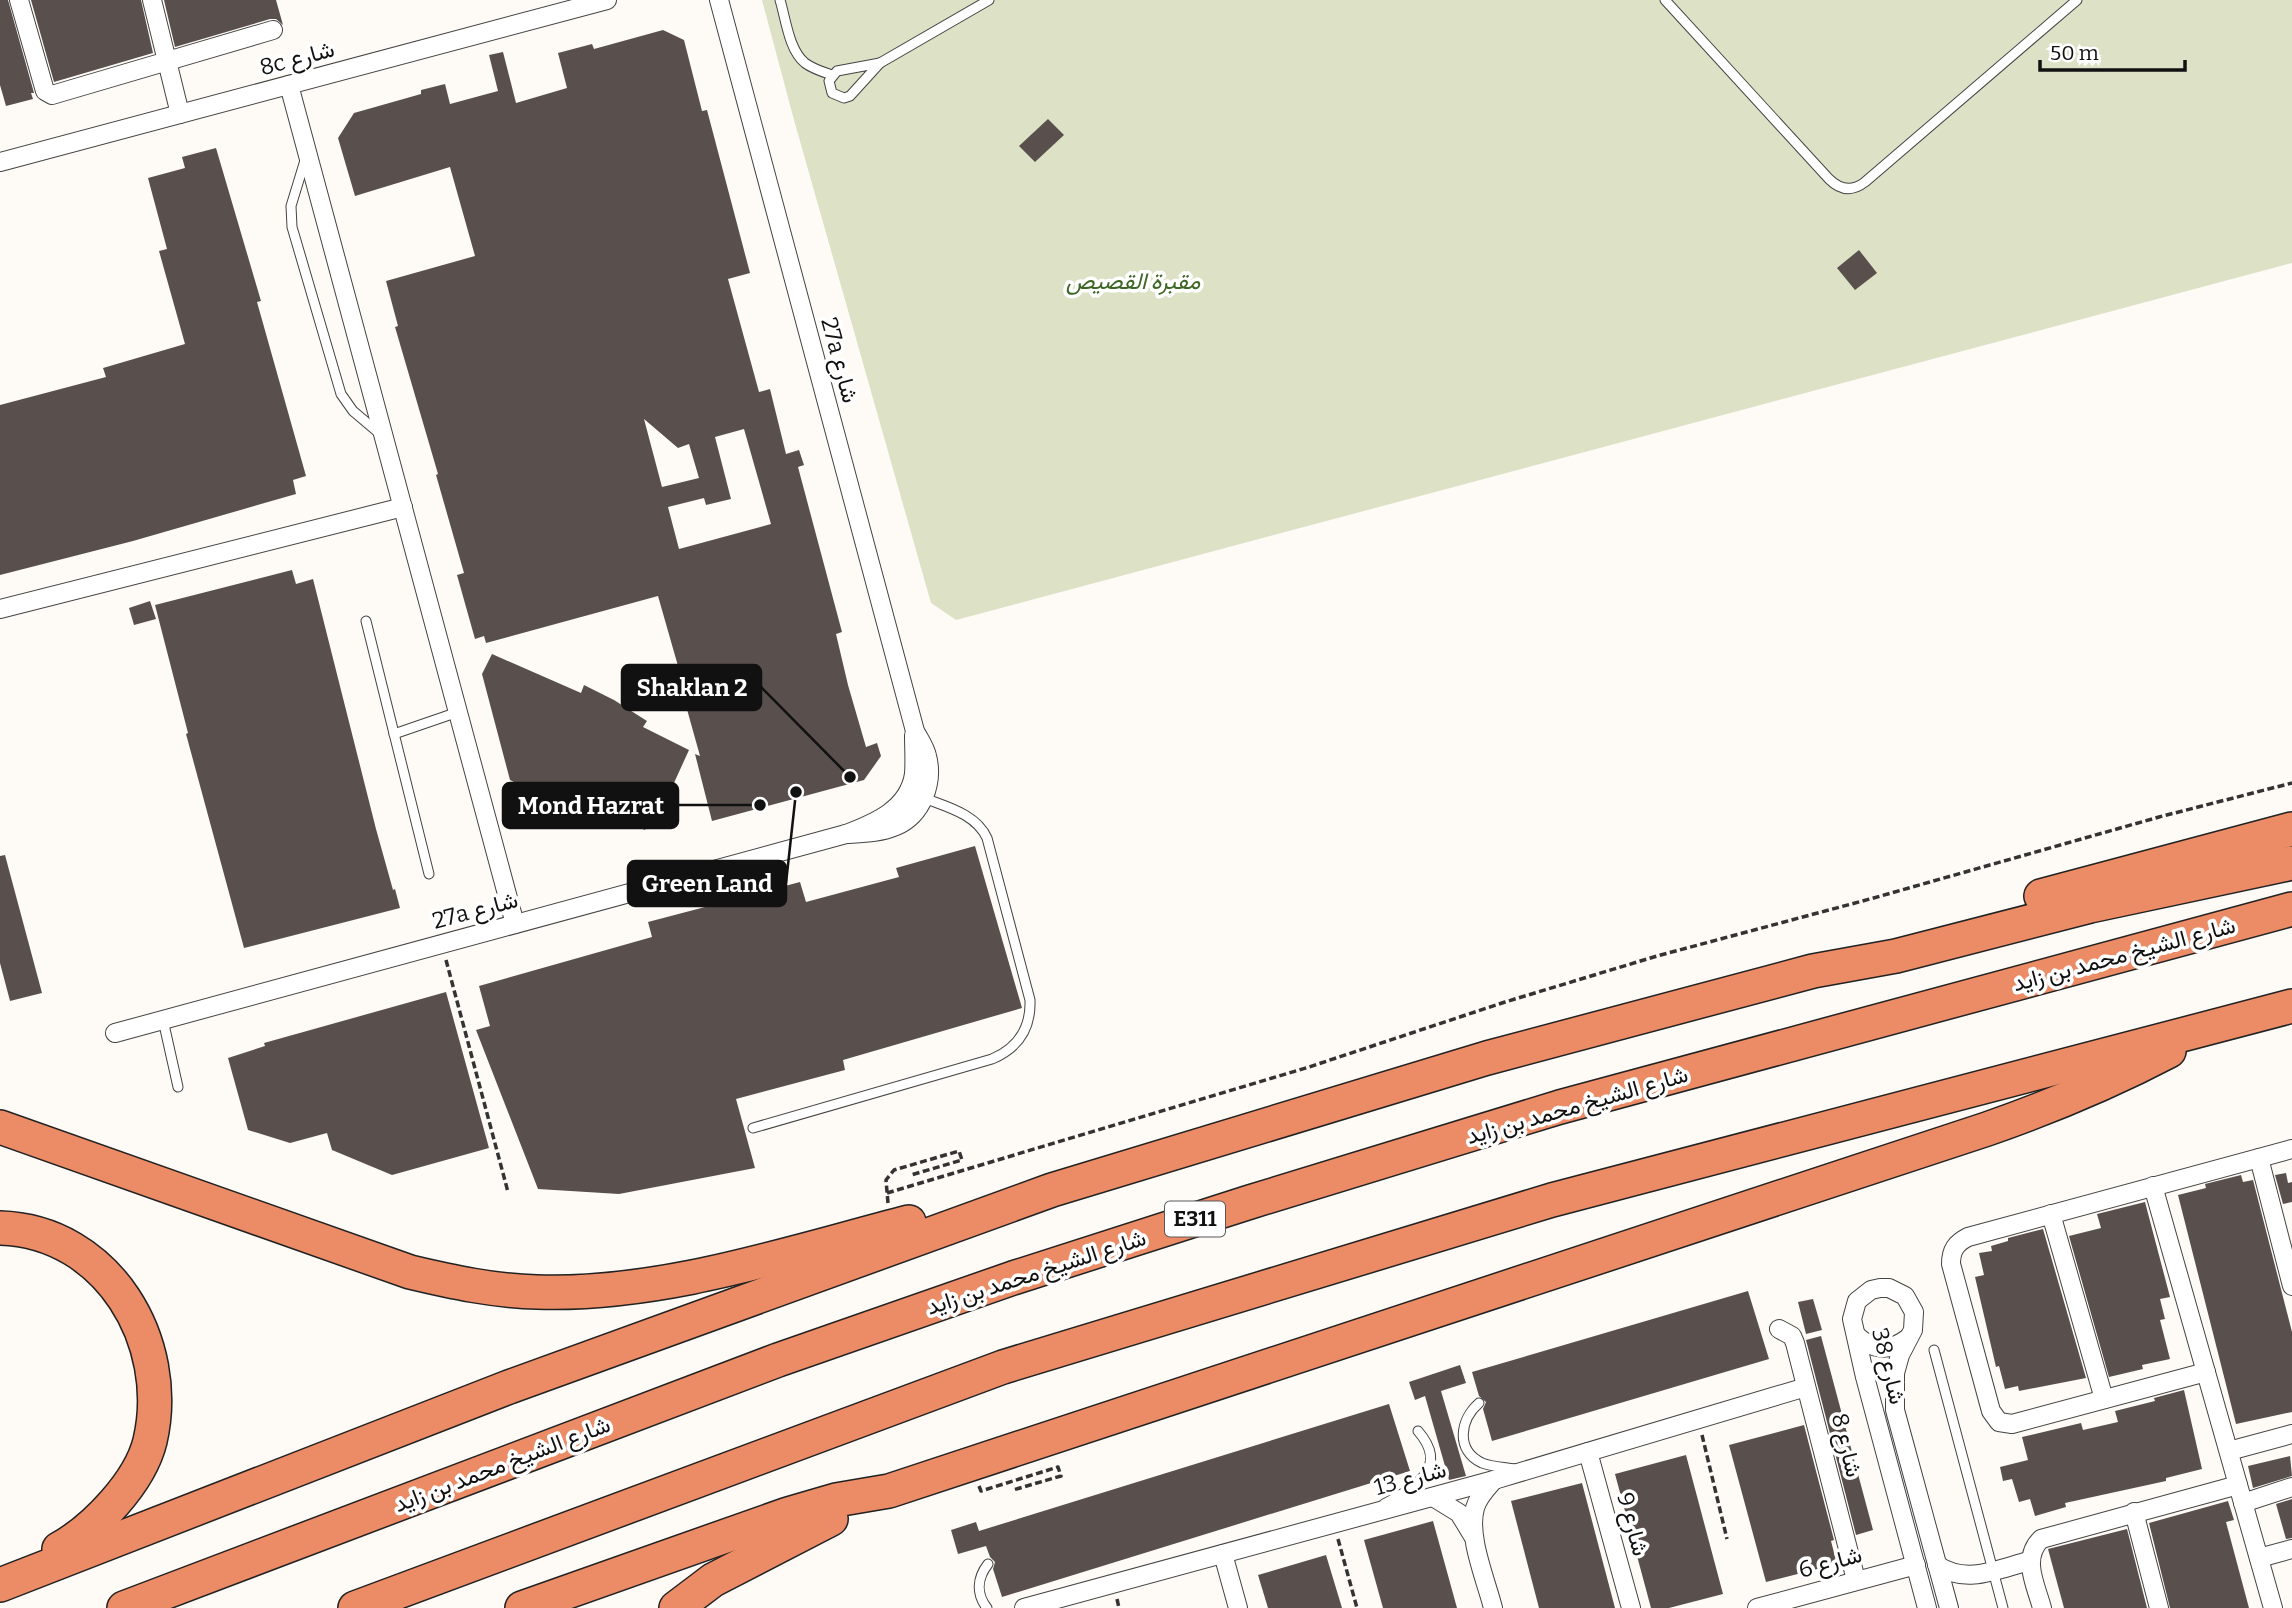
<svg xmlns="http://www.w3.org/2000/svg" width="2292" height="1608" font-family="Bitter,Vazirmatn,serif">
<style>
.cemetery{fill:#dde1c6}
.building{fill:#59504e;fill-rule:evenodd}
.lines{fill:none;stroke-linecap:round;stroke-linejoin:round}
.lane-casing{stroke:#444;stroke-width:11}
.street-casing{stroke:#444;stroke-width:20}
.highway-casing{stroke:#222;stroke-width:36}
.path{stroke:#333;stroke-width:3.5;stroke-dasharray:7 3.5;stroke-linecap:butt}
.lane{stroke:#fff;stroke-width:9}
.street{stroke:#fff;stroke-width:18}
.highway{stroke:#ec8c66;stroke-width:33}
.labels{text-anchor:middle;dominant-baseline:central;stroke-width:7;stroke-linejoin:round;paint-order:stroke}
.shield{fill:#fff;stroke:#585858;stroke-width:2}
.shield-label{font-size:21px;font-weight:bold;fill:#111}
.street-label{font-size:23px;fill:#111;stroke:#fff}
.park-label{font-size:23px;font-style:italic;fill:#3d6624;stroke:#fff}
.leader{fill:none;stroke:#111;stroke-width:2.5}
.callout-dot{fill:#111;stroke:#fff;stroke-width:2.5}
.callout{fill:#111;stroke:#111;stroke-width:2.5}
.callout-label{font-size:24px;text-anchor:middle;font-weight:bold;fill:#fff}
</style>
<rect width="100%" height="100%" fill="#fefbf6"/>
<polygon class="cemetery" points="762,0 2292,0 2292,263 956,620 931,603 794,120"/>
<g class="building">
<polygon points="0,0 8,0 34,93 31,93 33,99 6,106 0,85"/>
<polygon points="31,0 141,0 153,53 54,82"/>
<polygon points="164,0 276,0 283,25 276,19 270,19 175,47"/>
<path d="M 663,30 L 684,40 L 702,111 L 707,110 L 750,273 L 728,279 L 759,392 L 770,389 L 786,454 L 799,450 L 804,465 L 798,467 L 842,632 L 836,634 L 848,685 L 866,747 L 877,743 L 881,756 L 864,780 L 712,821 L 695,754 L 700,756 L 683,695 L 686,694 L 658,596 L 486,643 L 484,636 L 475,639 L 457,575 L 464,573 L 436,475 L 438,474 L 395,327 L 398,326 L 386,281 L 475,256 L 450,167 L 355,196 L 338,138 L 354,113 L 421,94 L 421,90 L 445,84 L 450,104 L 498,91 L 489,55 L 503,52 L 516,103 L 567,88 L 558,53 L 592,44 L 594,49 ZM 644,419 L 678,448 L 689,444 L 699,478 L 662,487 ZM 744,429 L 771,524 L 679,549 L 668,507 L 704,498 L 706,505 L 731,499 L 715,437 Z"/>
<polygon points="1048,119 1064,135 1035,162 1019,146"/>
<polygon points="216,148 261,301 257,302 306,476 293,480 296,494 133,541 0,575 0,405 106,377 103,368 185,344 159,251 167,249 148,178 185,168 182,157"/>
<polygon points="1859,250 1877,273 1855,290 1837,268"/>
<polygon points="292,570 296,584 313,579 376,829 393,890 395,889 400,908 244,948 186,734 188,733 155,605"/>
<polygon points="150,601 156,619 134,625 129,608"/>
<polygon points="492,654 581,693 584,685 614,700 647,721 643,727 689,750 663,807 657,804 645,830 599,810 594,819 573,808 566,818 535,802 538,794 510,780 482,674"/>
<polygon points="975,846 1022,1008 843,1060 845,1070 736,1099 755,1168 619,1194 538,1189 476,1030 490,1026 479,986 652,937 648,922 800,882 806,902 899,877 896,868"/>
<polygon points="5,855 42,993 10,1001 0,963 0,856"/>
<polygon points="446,992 489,1148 392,1175 332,1150 327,1133 290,1143 248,1130 228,1058 265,1046 264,1043"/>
<polygon points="2286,1173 2288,1183 2292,1182 2292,1202 2283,1204 2275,1175"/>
<polygon points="2241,1175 2243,1182 2253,1180 2292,1332 2292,1412 2236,1424 2178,1195 2206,1188 2205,1184"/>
<polygon points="2145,1202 2170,1297 2160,1299 2165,1319 2160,1320 2170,1359 2142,1365 2143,1369 2109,1377 2069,1236 2101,1228 2097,1214"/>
<polygon points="2043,1229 2086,1378 2019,1391 2018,1386 2005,1389 1999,1366 1996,1367 1975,1277 1984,1275 1979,1253 1992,1251 1991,1246 2008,1241 2008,1238"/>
<polygon points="1748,1291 1769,1359 1492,1441 1483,1409 1486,1402 1479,1396 1472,1372"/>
<polygon points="1813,1299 1822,1330 1806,1334 1798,1302"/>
<polygon points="1821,1336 1873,1530 1856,1535 1806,1340"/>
<polygon points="1460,1365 1466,1383 1441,1391 1466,1476 1449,1480 1425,1396 1415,1400 1409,1382"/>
<polygon points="2184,1390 2202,1469 2166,1478 2166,1481 2065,1503 2066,1507 2035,1516 2030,1499 2019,1502 2012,1479 2003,1481 2000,1467 2028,1460 2022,1437 2081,1423 2083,1430 2118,1422 2115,1411 2155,1401 2154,1398"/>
<polygon points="1389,1404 1410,1471 1002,1597 993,1569 995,1562 990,1557 986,1546 958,1554 951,1530 976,1522 979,1531"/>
<polygon points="1804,1425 1834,1540 1831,1541 1837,1564 1766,1582 1729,1445"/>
<polygon points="1686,1455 1723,1594 1669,1608 1651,1608 1615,1474"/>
<polygon points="2290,1456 2292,1476 2253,1488 2248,1466"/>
<polygon points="1582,1483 1615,1608 1539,1608 1511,1501"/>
<polygon points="2292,1499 2292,1538 2286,1539 2276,1504"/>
<polygon points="2228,1501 2234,1520 2226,1522 2249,1608 2170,1608 2149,1523"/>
<polygon points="1433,1521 1457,1608 1383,1608 1364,1540"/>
<polygon points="2127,1529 2147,1608 2064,1608 2048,1549"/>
<polygon points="1326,1555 1342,1608 1268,1608 1258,1575"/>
</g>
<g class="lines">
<g class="lane-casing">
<g id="lane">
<path d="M 780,0 C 786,20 789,50 805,63 C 813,69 823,72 832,75"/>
<path d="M 1665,0 L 1829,179 C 1840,190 1852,192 1865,182 L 2077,0"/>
<polygon points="880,63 850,96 844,98 832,93 829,81 837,71"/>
<polyline points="880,63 989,0"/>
<polyline points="306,157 291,206 292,227 341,394 353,411 379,433"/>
<polyline points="366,621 429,874"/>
<polyline points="394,734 458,712"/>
<polyline points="163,1020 178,1087"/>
<path d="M 753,1128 L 992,1059 C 1018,1048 1031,1028 1030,1000 L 987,838 C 976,814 947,807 924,798"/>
<polyline points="1934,1350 2003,1608"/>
<path d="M 1479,1403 C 1460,1420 1455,1450 1482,1463 C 1492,1467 1505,1467 1515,1469"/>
<path d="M 1384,1504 C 1415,1487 1450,1468 1418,1431"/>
<path d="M 987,1608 C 976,1594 977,1578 988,1564"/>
</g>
</g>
<g class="street-casing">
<g id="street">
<polyline points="19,0 45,91 52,95 273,30"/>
<polyline points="152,0 180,114"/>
<path d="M 719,0 L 915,731 C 919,739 925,747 927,756 C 934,783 922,815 896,826 C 880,833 863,833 846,834"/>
<polyline points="289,85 515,924"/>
<polyline points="0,162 607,0"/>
<polyline points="0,609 403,507"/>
<path d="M 115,1033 L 846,834 C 875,823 909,809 914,774 C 915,762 914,748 914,735"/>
<polyline points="2259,1158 2292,1286"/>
<polyline points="2153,1186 2273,1608"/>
<polyline points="2051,1214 2104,1399"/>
<polyline points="1779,1329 1792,1336 1795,1343 1856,1580"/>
<path d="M 1856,1335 C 1873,1351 1890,1352 1908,1338"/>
<path d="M 2206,1372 L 2012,1424 L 1999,1422 L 1991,1411 L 1951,1264 C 1951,1250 1956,1243 1968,1237 L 2292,1149"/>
<polyline points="2229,1451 2292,1434"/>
<polyline points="1588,1452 1631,1608"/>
<polyline points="1433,1497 1459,1513 1473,1536"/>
<polyline points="2243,1503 2292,1487"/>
<polyline points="2134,1512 2159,1608"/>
<polyline points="1223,1554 1238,1608"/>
<polyline points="2259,1558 2292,1549"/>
<path d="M 1937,1565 C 1966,1585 1998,1569 2029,1561"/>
<polyline points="1024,1608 1494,1480 1806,1387"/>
<path d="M 1493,1608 C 1486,1580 1467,1536 1475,1508 C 1478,1497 1486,1489 1494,1480"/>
<polyline points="1757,1608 1916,1565"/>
<polyline points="1927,1608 1865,1377 1852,1319 1857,1301 1871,1290 1880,1288 1889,1288 1905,1296 1914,1312 1913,1330 1900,1355 1895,1373 1895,1410 1949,1608"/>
<path d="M 2042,1608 C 2036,1585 2021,1559 2041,1539 L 2238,1485"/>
</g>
</g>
<g class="highway-casing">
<g id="highway">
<polyline points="2041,896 2292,829"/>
<path d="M 0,1127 L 410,1272 C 452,1282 494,1291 537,1292 C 662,1296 789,1253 909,1222"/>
<path d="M 0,1228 C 108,1231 173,1342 150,1441 C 140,1482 95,1529 59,1549"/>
<polyline points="0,1585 509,1387 1052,1190 1487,1058 1813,971 1896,956 2090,906 2292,863"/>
<polyline points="124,1608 778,1360 1013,1278 1250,1202 1560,1107 2292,909"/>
<polyline points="355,1608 1003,1367 1552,1200 2292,1006"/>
<path d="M 522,1608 L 788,1514 L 836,1500 L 889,1491 L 1987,1129 C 2050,1107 2110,1082 2169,1051"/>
<polyline points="676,1608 713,1580 831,1519"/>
</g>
</g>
<g class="path">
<polyline points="446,960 508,1192"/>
<polyline points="887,1193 1309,1067 1505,1002 1657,956 1870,899 2159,817 2292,783"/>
<polyline points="888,1203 886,1180 894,1170 959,1151 962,1160 911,1175"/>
<polyline points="1702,1435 1727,1539"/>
<polyline points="979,1486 981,1491 1058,1467 1061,1476 1013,1490"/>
<polyline points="1338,1539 1357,1608"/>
<polyline points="1117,1599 1119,1608"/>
</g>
<use href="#lane" class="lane"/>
<use href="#street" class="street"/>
<use href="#highway" class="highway"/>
</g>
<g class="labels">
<rect class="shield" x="1165" y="1201.5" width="60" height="35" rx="5"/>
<g class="shield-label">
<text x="1195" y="1219">E311</text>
</g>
<g class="street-label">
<text transform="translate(297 58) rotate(-15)">8c شارع</text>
<text transform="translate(840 360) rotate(75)">27a شارع</text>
<text transform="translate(475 910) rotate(-15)">27a شارع</text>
<text transform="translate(2124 954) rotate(-15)">شارع الشيخ محمد بن زايد</text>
<text transform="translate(1577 1105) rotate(-16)">شارع الشيخ محمد بن زايد</text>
<text transform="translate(1036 1272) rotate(-18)">شارع الشيخ محمد بن زايد</text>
<text transform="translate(1889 1366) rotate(76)">شارع 38</text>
<text transform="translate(1847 1445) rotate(76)">شارع 8</text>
<text transform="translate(502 1464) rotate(-21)">شارع الشيخ محمد بن زايد</text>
<text transform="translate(1410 1478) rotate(-15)">شارع 13</text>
<text transform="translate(1633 1524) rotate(75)">شارع 9</text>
<text transform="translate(1830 1562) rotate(-15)">شارع 6</text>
</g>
<g class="park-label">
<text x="1133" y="281">مقبرة القصيص</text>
</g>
</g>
<path class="leader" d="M850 777L761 687M760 805L678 805M796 792L786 883"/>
<g class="callout-dot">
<circle cx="850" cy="777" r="7"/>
<circle cx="760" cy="805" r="7"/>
<circle cx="796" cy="792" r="7"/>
</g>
<g class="callout">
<rect x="622" y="665" width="139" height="45" rx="7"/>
<rect x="503" y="783" width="175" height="45" rx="7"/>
<rect x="628" y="861" width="158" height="45" rx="7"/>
</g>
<g class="callout-label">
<text x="692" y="696">Shaklan 2</text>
<text x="591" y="814">Mond Hazrat</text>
<text x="707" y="892">Green Land</text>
</g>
<path d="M2040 60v10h145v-10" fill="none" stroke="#111111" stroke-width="3.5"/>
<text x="2050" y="60" font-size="21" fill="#111111" stroke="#ffffff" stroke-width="5" paint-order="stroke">50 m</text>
</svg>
